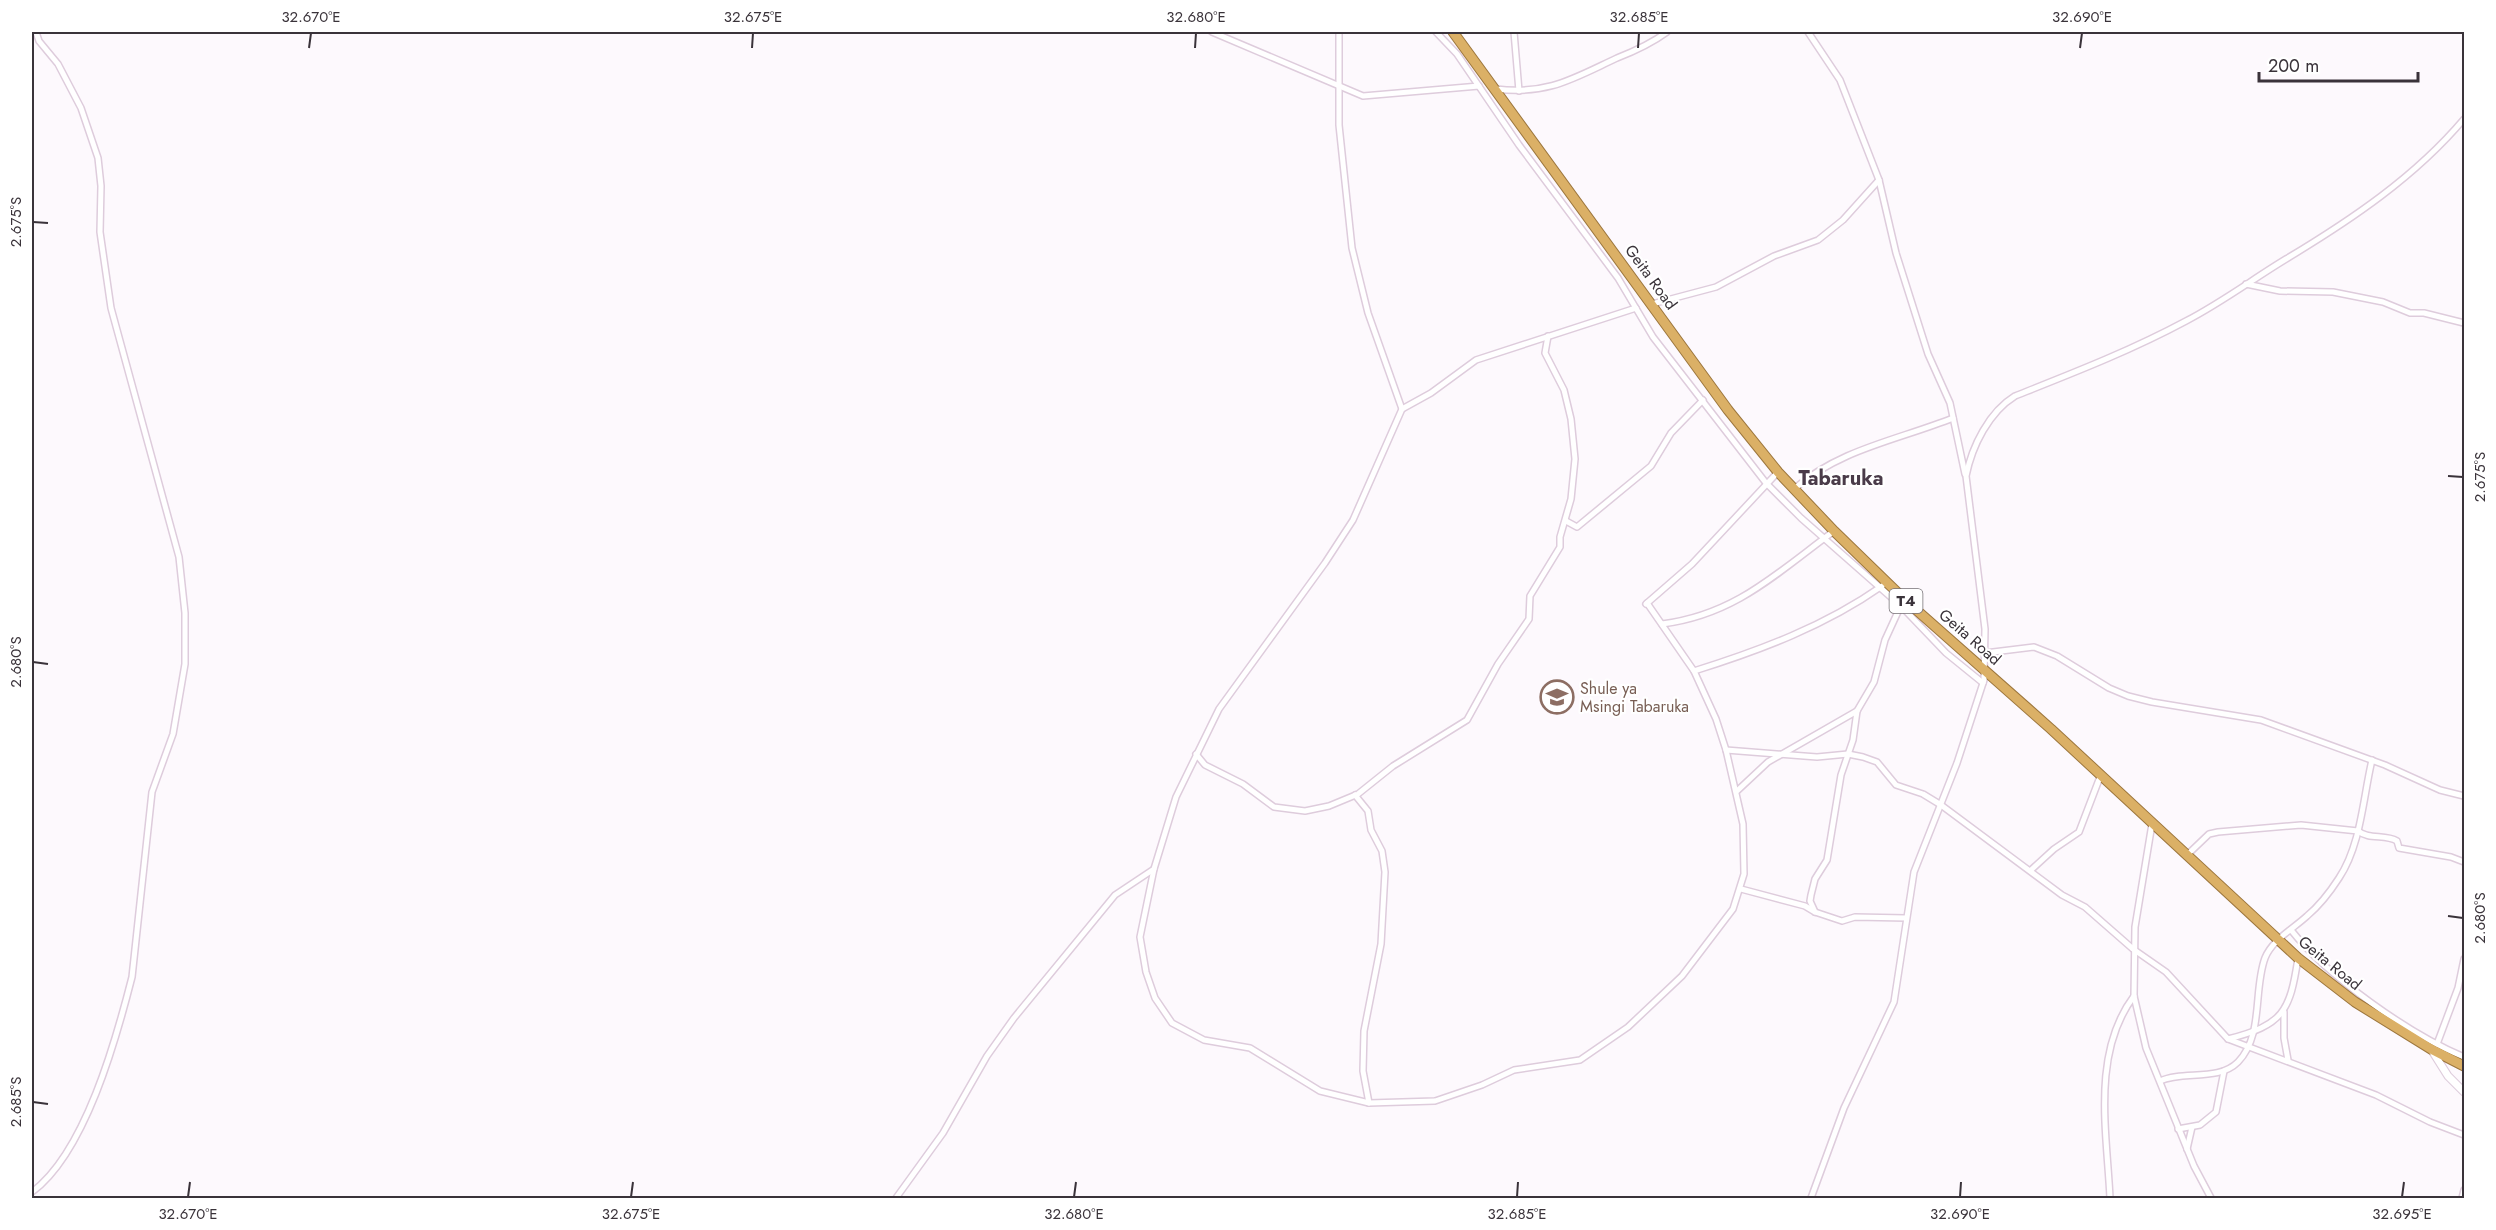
<svg xmlns="http://www.w3.org/2000/svg" width="2496" height="1230" font-family="Jost,sans-serif">
<style>
.lines{fill:none;stroke-linecap:round;stroke-linejoin:round}
.minor-casing{stroke:#deccdc;stroke-width:8}
.tertiary-casing{stroke:#deccdc;stroke-width:9}
.trunk-casing{stroke:#9d773e;stroke-width:11}
.minor{stroke:#fff;stroke-width:5}
.tertiary{stroke:#fff;stroke-width:7}
.trunk{stroke:#dbb066;stroke-width:9}
.ticks{fill:none;stroke:#3a333a;stroke-width:2}
.labels{text-anchor:middle;dominant-baseline:central;stroke-width:4.5;stroke-linejoin:round;paint-order:stroke}
.shield{fill:#fff;stroke:#757075;stroke-width:1.5}
.shield-label{font-size:15px;font-weight:bold;fill:#3a333a}
.street-label{font-size:16px;fill:#3a333a;stroke:#fff}
.education-label{font-size:16px;fill:#785e54;stroke:#fff;text-anchor:start}
.quarter-label{font-size:20px;font-weight:bold;fill:#4a3b49;stroke:#fff}
.neatline{fill:none;stroke:#3a333a;stroke-width:2}
.ticks-label{font-size:15px;text-anchor:middle;fill:#3a333a}
</style>
<rect width="100%" height="100%" fill="#fdf9fd"/>
<g class="lines">
<g class="minor-casing">
<g id="minor">
<polyline points="1212,32 1363,96 1479,86"/>
<polyline points="1339,32 1339,125 1352,248 1368,313 1402,409"/>
<polyline points="1436,32 1457,54 1519,145 1618,278 1653,337 1766,483 1801,518 1901,606 1946,653 1983,683"/>
<polyline points="1514,32 1519,91"/>
<polyline points="1808,32 1840,80 1879,180 1896,253 1928,354 1950,403 1965,474"/>
<path d="M 1496,89 C 1548,95 1572,79 1617,58 C 1635,51 1652,43 1667,32"/>
<polyline points="2246,284 2280,291 2333,292 2383,302 2410,313 2424,313 2464,323"/>
<polyline points="1652,304 1716,287 1774,256 1818,240 1843,220 1879,180"/>
<path d="M 1794,489 C 1840,449 1898,440 1953,418"/>
<polyline points="1566,521 1577,527 1651,466 1671,433 1703,400"/>
<polyline points="1646,604 1692,564 1778,472"/>
<path d="M 1662,624 C 1735,615 1777,573 1834,531"/>
<polyline points="1985,653 2034,647 2057,656 2109,688 2128,696 2152,702 2261,720 2385,765 2440,790 2464,796"/>
<path d="M 1694,671 C 1761,650 1825,626 1882,586"/>
<polyline points="1726,750 1817,757 1848,754 1863,757 1877,762 1896,785 1923,794 1941,805 2062,895 2085,907 2133,949 2166,972 2228,1039 2376,1095 2430,1122 2464,1135"/>
<polyline points="1196,754 1205,765 1243,784 1274,807 1305,811 1329,806 1358,794 1393,766 1467,720 1498,664 1529,619 1530,596 1560,547 1560,537 1571,499 1575,459 1571,419 1564,390 1545,353 1548,336"/>
<polyline points="1737,791 1768,762 1857,711"/>
<polyline points="1355,795 1368,811 1371,830 1382,851 1385,872 1381,944 1364,1031 1363,1071 1369,1103"/>
<polyline points="2152,824 2135,927 2134,996 2146,1048 2194,1166 2211,1198"/>
<path d="M 2186,856 L 2209,834 L 2218,832 L 2301,825 L 2358,831 C 2369,840 2385,834 2397,841 L 2399,848 L 2451,857 L 2464,862"/>
<polyline points="1154,869 1140,937 1146,972 1155,998 1172,1023 1204,1040 1250,1048 1320,1091 1369,1103 1435,1101 1482,1085 1514,1070 1580,1060 1628,1027 1682,976 1733,909 1744,874 1743,824 1726,750 1716,719 1694,671 1647,603"/>
<polyline points="2031,870 2054,849 2079,832 2100,777"/>
<polyline points="1741,889 1805,906 1815,912 1842,921 1855,917 1906,918"/>
<polyline points="1815,912 1810,901 1811,895 1815,879 1827,860 1841,775 1853,740 1857,711 1874,682 1885,640 1902,603"/>
<path d="M 2291,930 C 2328,977 2409,1034 2464,1057"/>
<polyline points="2284,1012 2284,1038 2288,1060"/>
<path d="M 2228,1039 C 2283,1025 2290,1012 2298,958"/>
<polyline points="2437,1044 2458,988 2464,959"/>
<path d="M 2160,1081 C 2183,1070 2218,1082 2238,1062 C 2264,1035 2253,990 2265,958 C 2272,940 2293,929 2307,916 C 2319,906 2330,892 2339,878 C 2361,845 2363,798 2372,760"/>
<polyline points="2178,1129 2200,1125 2216,1112 2224,1071"/>
<polyline points="2187,1149 2192,1127"/>
<path d="M 32,1192 C 85,1153 116,1040 132,977 L 152,792 L 173,734 L 185,664 L 185,613 L 179,557 L 111,308 L 100,232 L 101,186 L 98,158 L 81,108 L 58,64 L 39,41 L 36,32"/>
<polyline points="896,1198 943,1133 987,1056 1014,1018 1115,895 1154,869 1176,797 1219,709 1325,563 1353,520 1402,409 1431,393 1476,360 1636,308"/>
<path d="M 1811,1198 L 1844,1108 L 1894,1002 L 1914,872 L 1957,763 L 1984,680 L 1985,629 L 1966,476 C 1972,446 1989,412 2015,396 C 2073,373 2130,351 2186,321 C 2221,303 2253,279 2286,259 C 2351,220 2415,177 2464,119"/>
<path d="M 2110,1198 C 2107,1133 2091,1053 2134,996"/>
<polyline points="2462,1198 2464,1190"/>
</g>
</g>
<g class="tertiary-casing">
<polyline id="tertiary" points="2431,1049 2448,1076 2464,1092"/>
</g>
<g class="trunk-casing">
<polyline id="trunk" points="1453,32 1728,410 1778,472 1834,531 1904,599 2051,729 2298,958 2355,1002 2431,1049 2464,1066"/>
</g>
<use href="#minor" class="minor"/>
<use href="#tertiary" class="tertiary"/>
<use href="#trunk" class="trunk"/>
</g>
<path class="ticks" d="M 309,48 L 311,33M 752,48 L 753,33M 1195,48 L 1196,33M 1638,48 L 1639,33M 2080,48 L 2082,33M 33,222 L 48,223M 2448,476 L 2463,477M 33,662 L 48,664M 2448,916 L 2463,918M 33,1102 L 48,1104M 188,1197 L 190,1182M 631,1197 L 633,1182M 1074,1197 L 1076,1182M 1517,1197 L 1518,1182M 1960,1197 L 1961,1182M 2402,1197 L 2404,1182"/>
<defs>
<g id="school-ring" transform="scale(1.725)"><circle r="9.5" fill="#fff" stroke="#8d6e63" stroke-width="1.5"/><path d="M0-5L7-2L0 1L-7-2ZM-4 1L0 2.5L4 1V4Q0 6-4 4Z" fill="#8d6e63"/></g>
</defs>
<g fill-rule="evenodd">
<use href="#school-ring" x="1557" y="697"/>
</g>
<g class="labels">
<rect class="shield" x="1889.5" y="589" width="33" height="24" rx="4.5"/>
<g class="shield-label">
<text x="1906" y="601">T4</text>
</g>
<g class="street-label">
<text transform="translate(1651 277) rotate(54)">Geita Road</text>
<text transform="translate(1970 637) rotate(41)">Geita Road</text>
<text transform="translate(2330 963) rotate(39)">Geita Road</text>
</g>
<g class="education-label">
<text x="1580" y="688">Shule ya<tspan x="1580" dy="18">Msingi Tabaruka</tspan></text>
</g>
<g class="quarter-label">
<text x="1841" y="478">Tabaruka</text>
</g>
</g>
<rect width="2496" height="1230" fill="none" stroke="#ffffff" stroke-width="66"/>
<path d="M2259 72v9h159v-9" fill="none" stroke="#3a333a" stroke-width="3"/>
<text x="2268" y="72" font-size="18" fill="#3a333a" stroke="#ffffff" stroke-width="4.5" paint-order="stroke">200 m</text>
<rect x="33" y="33" width="2430" height="1164" class="neatline"/>
<g class="ticks-label">
<text x="311" y="22">32.670°E</text>
<text x="753" y="22">32.675°E</text>
<text x="1196" y="22">32.680°E</text>
<text x="1639" y="22">32.685°E</text>
<text x="2082" y="22">32.690°E</text>
<text transform="translate(16 222) rotate(-90)" y="5">2.675°S</text>
<text transform="translate(2480 477) rotate(-90)" y="5">2.675°S</text>
<text transform="translate(16 662) rotate(-90)" y="5">2.680°S</text>
<text transform="translate(2480 918) rotate(-90)" y="5">2.680°S</text>
<text transform="translate(16 1102) rotate(-90)" y="5">2.685°S</text>
<text x="188" y="1219">32.670°E</text>
<text x="631" y="1219">32.675°E</text>
<text x="1074" y="1219">32.680°E</text>
<text x="1517" y="1219">32.685°E</text>
<text x="1960" y="1219">32.690°E</text>
<text x="2402" y="1219">32.695°E</text>
</g>
</svg>
